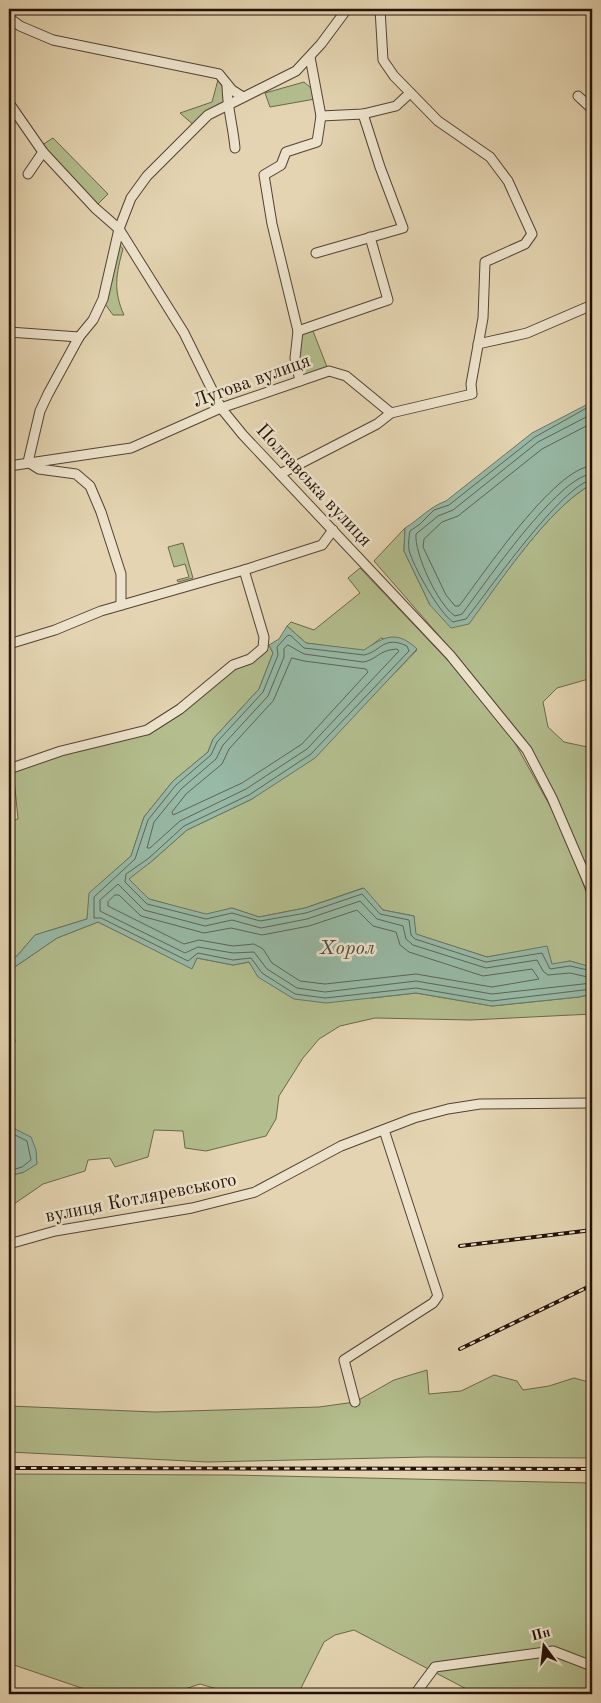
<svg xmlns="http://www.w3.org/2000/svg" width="601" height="1703" font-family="'Old Standard TT',serif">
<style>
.green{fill:#b3bd8d;stroke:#6b674a}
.water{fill:#97b9a6;stroke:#697666}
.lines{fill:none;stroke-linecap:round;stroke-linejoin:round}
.shore{stroke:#5d6556;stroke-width:1}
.minor-casing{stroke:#534232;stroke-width:11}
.minor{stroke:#ede3cc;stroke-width:9}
.rail-casing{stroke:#231107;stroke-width:4}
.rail{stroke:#ede3cc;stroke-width:2;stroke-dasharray:5.5;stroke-linecap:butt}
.labels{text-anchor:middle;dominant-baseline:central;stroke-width:5;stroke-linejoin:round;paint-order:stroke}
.street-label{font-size:19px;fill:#231107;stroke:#ede3cc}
.water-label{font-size:20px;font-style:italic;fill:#4c4c3f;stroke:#ede3cc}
</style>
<rect width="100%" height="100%" fill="#e4d4b1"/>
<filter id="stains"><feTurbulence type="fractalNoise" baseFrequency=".004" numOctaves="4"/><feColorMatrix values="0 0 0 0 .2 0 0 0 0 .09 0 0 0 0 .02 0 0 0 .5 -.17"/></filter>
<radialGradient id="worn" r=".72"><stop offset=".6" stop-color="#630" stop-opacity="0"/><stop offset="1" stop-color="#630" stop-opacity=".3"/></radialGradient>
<g class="green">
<polygon points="218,80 227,93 227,106 196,127 180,113 212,102"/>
<polygon points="304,82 311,88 315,99 270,107 265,93"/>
<polygon points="53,138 108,194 97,205 42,145"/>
<path d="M 119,244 L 123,249 C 116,274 113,291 124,315 L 113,315 L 105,304 Z"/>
<polygon points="311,326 327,367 323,370 299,376 298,331"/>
<path d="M 592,484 L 592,678 L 557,688 L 543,702 L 548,727 L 564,742 L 592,748 L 592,879 L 532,749 L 455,654 L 374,561 L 405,528 L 404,551 L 430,605 L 468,624 C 499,583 548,508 592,484 Z"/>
<polygon points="183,543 193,578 178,582 177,580 189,577 185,564 174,567 168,547"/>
<polygon points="360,568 456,669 510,734 564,831 592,908 592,968 570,961 552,965 547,947 487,957 415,934 414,916 383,910 363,888 305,908 259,917 232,908 206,915 149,899 128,878 152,861 187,830 252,799 384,684 417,650 381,638 364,651 306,643 287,626 291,622 314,630 360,593 348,578"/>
<polygon points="269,645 273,653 259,689 213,739 208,752 173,781 144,817 131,856 90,893 87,919 35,935 17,956 9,959 9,821 18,819 13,768 147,730"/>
<polygon points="98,922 192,968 197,958 233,965 249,962 259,977 372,998 416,993 492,1006 579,997 592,994 592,1014 471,1020 375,1018 340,1026 319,1039 303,1058 279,1096 276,1119 266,1136 206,1151 185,1148 183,1131 154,1130 148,1157 115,1167 110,1158 88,1160 85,1171 43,1184 14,1204 9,1205 9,1176 24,1172 9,1123 9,1061 15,1041 9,1009 9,971 57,938"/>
<polygon points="427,1370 429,1394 461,1391 494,1375 517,1381 523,1390 549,1386 574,1378 592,1383 592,1458 426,1457 208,1462 9,1452 9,1406 155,1412 319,1407 355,1402 394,1380"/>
<polygon points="9,1474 231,1475 592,1483 592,1694 476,1694 354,1630 335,1635 324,1642 298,1694 218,1694 217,1689 200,1684 170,1694 99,1694 14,1665 9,1662"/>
</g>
<g class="water">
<path d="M 592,398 L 592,484 C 548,508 499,583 469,624 L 451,628 L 430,605 L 404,551 L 405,528 C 420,519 429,507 446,501 L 532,433 L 586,405 Z"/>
<path d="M 287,626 L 306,643 L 364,650 C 385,636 397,630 417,649 L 315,758 L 252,799 L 187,830 L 152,861 L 129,879 L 149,899 L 206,914 L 232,908 L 259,917 L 305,908 L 364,888 L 383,910 L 414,916 L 416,934 L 487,957 L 547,946 L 552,964 L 570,961 L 591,967 L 592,994 L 579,997 L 492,1006 L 416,993 L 326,1003 L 294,999 L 258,977 L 249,962 L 233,965 L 197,958 L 192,969 L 98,922 L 57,938 L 9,971 L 9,959 L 17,956 L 35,935 L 87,919 L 89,893 L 131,856 L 144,817 L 173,781 L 208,752 L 213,739 L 259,689 L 273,653 L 269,645 L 279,639 Z"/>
<polygon points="9,1009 15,1041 9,1061"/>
<polygon points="9,1123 11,1127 31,1137 36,1150 37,1164 24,1172 9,1176"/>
</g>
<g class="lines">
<g class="shore">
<path d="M 592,405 L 535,437 L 449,505 L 434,510 L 420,524 L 410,531 C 409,536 408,544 409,550 C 413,566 439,613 453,622 L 466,619 C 487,593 563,483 592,480"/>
<path d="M 592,414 L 538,442 L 453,510 L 438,516 L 416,534 C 414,553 438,605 455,616 L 462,614 C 484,585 559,475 592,474"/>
<path d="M 592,423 L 542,449 L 458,516 L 442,522 L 424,539 L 423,547 L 446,595 L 455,606 L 459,606 C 482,576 555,467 592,466"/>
<path d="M 288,645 L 304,654 L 363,662 C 377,660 378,650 397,649 L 399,651 L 307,749 L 246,789 L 180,821 L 150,848 L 147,848 L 154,822 L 181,789 L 216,759 L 223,745 L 268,696 L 284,657 L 284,649 Z"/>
<polygon points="292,658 304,661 366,669 368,672 302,744 242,783 173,815 172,812 186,794 222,764 229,749 273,701"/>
<polygon points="115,895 119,895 141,916 204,933 231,928 262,935 309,926 357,910 373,926 396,932 400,945 409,952 483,976 532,969 539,979 492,987 416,974 325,984 300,981 272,963 263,949 254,944 233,946 199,940 184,944 108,906 108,902"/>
<path d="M 592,971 L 570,966 L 550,969 L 542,953 L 486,962 L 415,939 L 411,935 L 409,920 L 380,914 L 362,894 L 306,913 L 260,921 L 232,913 L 206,919 L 147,904 L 125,882 L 126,874 L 149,858 L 184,826 L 249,795 L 311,754 L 409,651 L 407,646 C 383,635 382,651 364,655 L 304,648 L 290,635 L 287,636 L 277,647 L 278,655 L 263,692 L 217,742 L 211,755 L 176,785 L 148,820 L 135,859 L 94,897 L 94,918 L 101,918 L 188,961 L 198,953 L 233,960 L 251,958 L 262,973 L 295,994 L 325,998 L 416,988 L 492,1001 L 592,989"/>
<polyline points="592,978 570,973 548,975 543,971 537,960 486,968 413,945 406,939 403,926 377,919 360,901 307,919 261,928 232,920 205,926 144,910 118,884 100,900 100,911 185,953 198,947 233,953 254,952 267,969 297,988 325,992 416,981 492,994 592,983"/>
<polyline points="9,1132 27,1141 31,1160 22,1167 9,1171"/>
</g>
<g class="minor-casing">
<g id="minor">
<polyline points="9,18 20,26 53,40 219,74 232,90 243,97"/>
<path d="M 227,85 C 227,107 233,126 235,148"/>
<polyline points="578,96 592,109"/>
<polyline points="9,103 43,152 95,208 119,229 184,333 221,408 243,435 450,655 527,750 552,798 592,891"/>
<polyline points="321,116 363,114 396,106 410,93"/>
<polyline points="28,174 43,152"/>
<polyline points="316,253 403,228 380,167 363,114"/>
<polyline points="298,331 388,300 370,237"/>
<polyline points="9,332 79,337"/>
<polyline points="478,344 527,333 592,305"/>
<polyline points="300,381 295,358 298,331 272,224 264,175 281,165 286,152 317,142 321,116 310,57"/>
<polyline points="9,466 131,448 221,408 329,371 346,376 391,413"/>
<polyline points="280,474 377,424 391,413 472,394 471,384 483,318 485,262 525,244 532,234 508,181 490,157 438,121 394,76 383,60 380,9"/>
<polyline points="121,605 121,574 101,512 90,486 76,474 39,469 28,462 40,411 48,394 79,337 93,320 103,299 119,229 131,198 147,176 208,115 296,71 321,44 347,9"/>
<polyline points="9,644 55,630 101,611 244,570 322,545 333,530"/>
<polyline points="9,769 61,751 147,730 180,709 233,665 250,659 263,648 264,637 244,570"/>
<polyline points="9,1244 55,1231 192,1208 255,1192 341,1146 414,1118 448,1109 480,1104 592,1103"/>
<polyline points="355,1402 344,1360 433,1303 438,1296 384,1130"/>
<polyline points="415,1694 435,1667 553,1651 592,1666"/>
</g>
</g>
<use href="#minor" class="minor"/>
<g class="rail-casing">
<g id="rail">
<polyline points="460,1246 592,1230"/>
<polyline points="460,1349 592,1285"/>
<polyline points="9,1468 592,1469"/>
</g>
</g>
<use href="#rail" class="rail"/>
</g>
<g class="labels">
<g class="street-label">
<text transform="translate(252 382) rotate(-20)">Лугова вулиця</text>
<text transform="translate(313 486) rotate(47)">Полтавська вулиця</text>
<text transform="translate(141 1199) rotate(-11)">вулиця Котляревського</text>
</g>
<g class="water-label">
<text x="347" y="949">Хорол</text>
</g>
</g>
<rect width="601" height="1703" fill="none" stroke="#e4d4b1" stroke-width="30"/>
<rect x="10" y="10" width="581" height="1683" fill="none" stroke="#231107" stroke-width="2.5"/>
<rect x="15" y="15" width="571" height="1673" fill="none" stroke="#231107"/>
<g transform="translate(544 1646) rotate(345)" stroke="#ede3cc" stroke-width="4" paint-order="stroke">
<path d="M0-4L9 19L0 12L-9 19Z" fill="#231107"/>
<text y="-8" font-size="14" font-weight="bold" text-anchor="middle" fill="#231107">Пн</text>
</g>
<rect width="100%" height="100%" filter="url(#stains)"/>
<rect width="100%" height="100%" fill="url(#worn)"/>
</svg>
